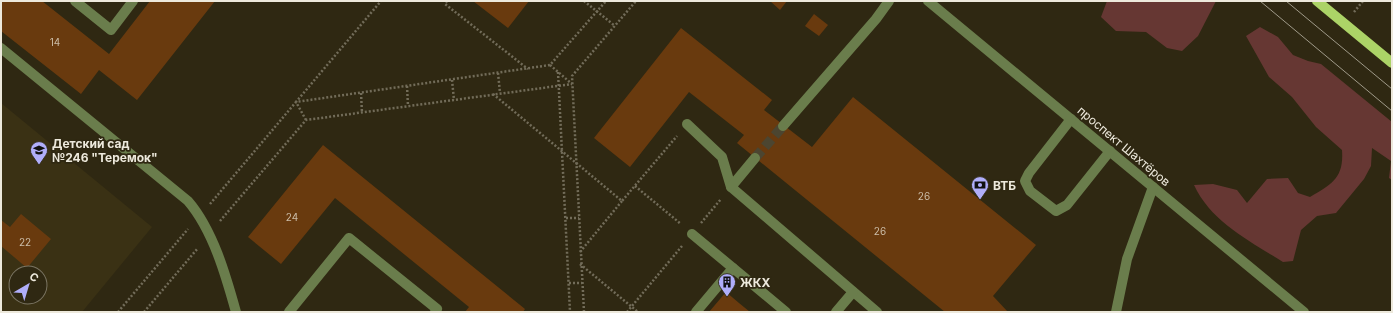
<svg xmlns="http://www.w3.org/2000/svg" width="1393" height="313" font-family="Inter,sans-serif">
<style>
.built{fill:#3a3114;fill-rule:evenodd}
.green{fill:#663733}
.building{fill:#693a0e}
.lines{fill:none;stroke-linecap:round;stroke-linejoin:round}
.minor-tunnel{stroke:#4c4530;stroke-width:10;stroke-dasharray:10 5;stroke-linecap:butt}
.path{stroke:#726c59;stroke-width:2.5;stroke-dasharray:2 2;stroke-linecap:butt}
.minor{stroke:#6a7d4c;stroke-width:10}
.major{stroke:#acd367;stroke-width:10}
.tram{stroke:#9f9a89;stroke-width:1}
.labels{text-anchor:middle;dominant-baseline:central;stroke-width:3.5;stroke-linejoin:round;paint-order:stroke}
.number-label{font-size:10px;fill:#ccbda8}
.poi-label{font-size:12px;font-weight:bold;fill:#ede9dc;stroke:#2f2812;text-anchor:start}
.street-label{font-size:12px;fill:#ede9dc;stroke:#2f2812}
</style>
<rect width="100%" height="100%" fill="#2f2812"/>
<path class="built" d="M 1,103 L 152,227 L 82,312 L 1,312 ZM 16,273 L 40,273 L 40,297 L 16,297 Z"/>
<g class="green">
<polygon points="1107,1 1216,1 1198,36 1182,51 1167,48 1146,32 1116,31 1101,17"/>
<path d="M 1260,27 L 1278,37 L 1293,55 L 1308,61 L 1321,64 L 1392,122 L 1392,180 L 1389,178 L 1391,161 L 1372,148 L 1371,166 L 1364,179 L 1336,213 L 1317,216 L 1301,230 L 1293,261 L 1283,262 C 1250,241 1211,222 1194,185 L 1213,184 L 1237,190 L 1247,203 L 1267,179 L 1288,178 L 1298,193 L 1310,197 C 1332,184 1344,178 1342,150 L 1316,127 L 1292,97 L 1269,77 L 1246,36 Z"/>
</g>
<g class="building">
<polygon points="1,1 42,1 109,54 150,1 215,1 137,100 99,70 81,94 1,31"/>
<polygon points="473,1 529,1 508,28"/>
<polygon points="770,1 787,1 780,10"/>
<polygon points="814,14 828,25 819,36 805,26"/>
<polygon points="681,28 772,100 764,110 812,147 853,97 1036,245 993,296 1008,312 945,312 737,143 744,135 689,92 630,167 594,138"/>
<polygon points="323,145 525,309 523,312 465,312 469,307 335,198 281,264 248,237"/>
<polygon points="21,214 51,239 27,268 1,246 1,220 10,227"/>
<polygon points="726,292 739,303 750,312 709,312"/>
</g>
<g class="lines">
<polyline class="minor-tunnel" points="755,158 783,126"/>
<g class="path">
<polyline points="447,1 445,4 528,69"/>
<polyline points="584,1 615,26"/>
<polyline points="1354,12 1363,1"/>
<polyline points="550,65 572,84"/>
<polyline points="558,72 570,312"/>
<polyline points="498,73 500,93"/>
<polyline points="452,80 454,100"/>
<polyline points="407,86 408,106"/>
<polyline points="361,93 362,113"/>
<polyline points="493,94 622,201 677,136"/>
<polyline points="306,120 296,102 381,1"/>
<polyline points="635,186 681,224"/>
<polyline points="210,204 296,102 550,65 606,1"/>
<polyline points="566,218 579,218"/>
<polyline points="220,221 306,120 572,84"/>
<polyline points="701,223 721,199"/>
<polyline points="580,252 622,201"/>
<polyline points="580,264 638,312"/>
<polyline points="569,283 582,283"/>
<polyline points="118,312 188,229"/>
<polyline points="144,312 198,248"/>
<polyline points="584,312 572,76 636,1"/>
<polyline points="627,312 682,246"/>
</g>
<g class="minor">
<polyline points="75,1 111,30 133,1"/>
<polyline points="928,1 1304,312"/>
<path d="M 1,48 L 188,201 C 213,230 226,276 236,312"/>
<polyline points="1071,119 1029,173 1025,181 1030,191 1056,211 1067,205 1110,151"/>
<polyline points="687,124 722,157 731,187"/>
<polyline points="783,126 876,19 889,1"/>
<polyline points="755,158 731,187 877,312"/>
<polyline points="692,234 786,312"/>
<polyline points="289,312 349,238 437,309 435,312"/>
<polyline points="696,312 733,268"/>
<polyline points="836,312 853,292"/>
<polyline points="1116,312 1127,259 1153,187"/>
</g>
<polyline class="major" points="1317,1 1392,63"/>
<g class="tram">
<polyline points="1260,1 1392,111"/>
<polyline points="1286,1 1392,89"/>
</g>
</g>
<defs>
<g id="school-pin" transform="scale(0.9)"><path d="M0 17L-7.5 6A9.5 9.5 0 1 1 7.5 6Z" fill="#b0aefa" stroke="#2f2812"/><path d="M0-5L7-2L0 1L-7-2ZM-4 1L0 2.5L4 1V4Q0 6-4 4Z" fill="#111"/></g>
<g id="bank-pin" transform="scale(0.9)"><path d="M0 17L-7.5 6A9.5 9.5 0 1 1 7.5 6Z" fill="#b0aefa" stroke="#2f2812"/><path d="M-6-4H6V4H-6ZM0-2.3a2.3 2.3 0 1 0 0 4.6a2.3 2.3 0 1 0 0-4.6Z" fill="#111"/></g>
<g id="building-pin" transform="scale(0.9)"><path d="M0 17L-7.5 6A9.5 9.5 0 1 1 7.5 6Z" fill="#b0aefa" stroke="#2f2812"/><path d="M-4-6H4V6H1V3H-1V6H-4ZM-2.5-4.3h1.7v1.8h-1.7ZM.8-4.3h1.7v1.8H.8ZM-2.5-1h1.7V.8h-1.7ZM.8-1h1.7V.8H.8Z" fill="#111"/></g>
</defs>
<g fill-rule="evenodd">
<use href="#school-pin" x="39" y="150"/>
<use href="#bank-pin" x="980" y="185"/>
<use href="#building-pin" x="727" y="282"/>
</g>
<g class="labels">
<g class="number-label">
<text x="55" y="42">14</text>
<text x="924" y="196">26</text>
<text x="292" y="217">24</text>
<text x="880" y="231">26</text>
<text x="25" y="242">22</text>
</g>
<g class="poi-label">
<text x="52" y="143">Детский сад<tspan x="52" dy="14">№246 "Теремок"</tspan></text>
<text x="993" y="185">ВТБ</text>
<text x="740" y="282">ЖКХ</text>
</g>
<g class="street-label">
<text transform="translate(1124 146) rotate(40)">проспект Шахтёров</text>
</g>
</g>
<rect width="1393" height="313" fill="none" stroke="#ede9dc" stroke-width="4"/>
<g transform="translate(28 285) rotate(38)"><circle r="19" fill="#2f2812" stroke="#7b7563"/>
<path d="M0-3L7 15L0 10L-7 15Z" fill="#b0aefa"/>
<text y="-6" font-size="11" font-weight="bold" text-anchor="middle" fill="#ede9dc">С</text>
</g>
</svg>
